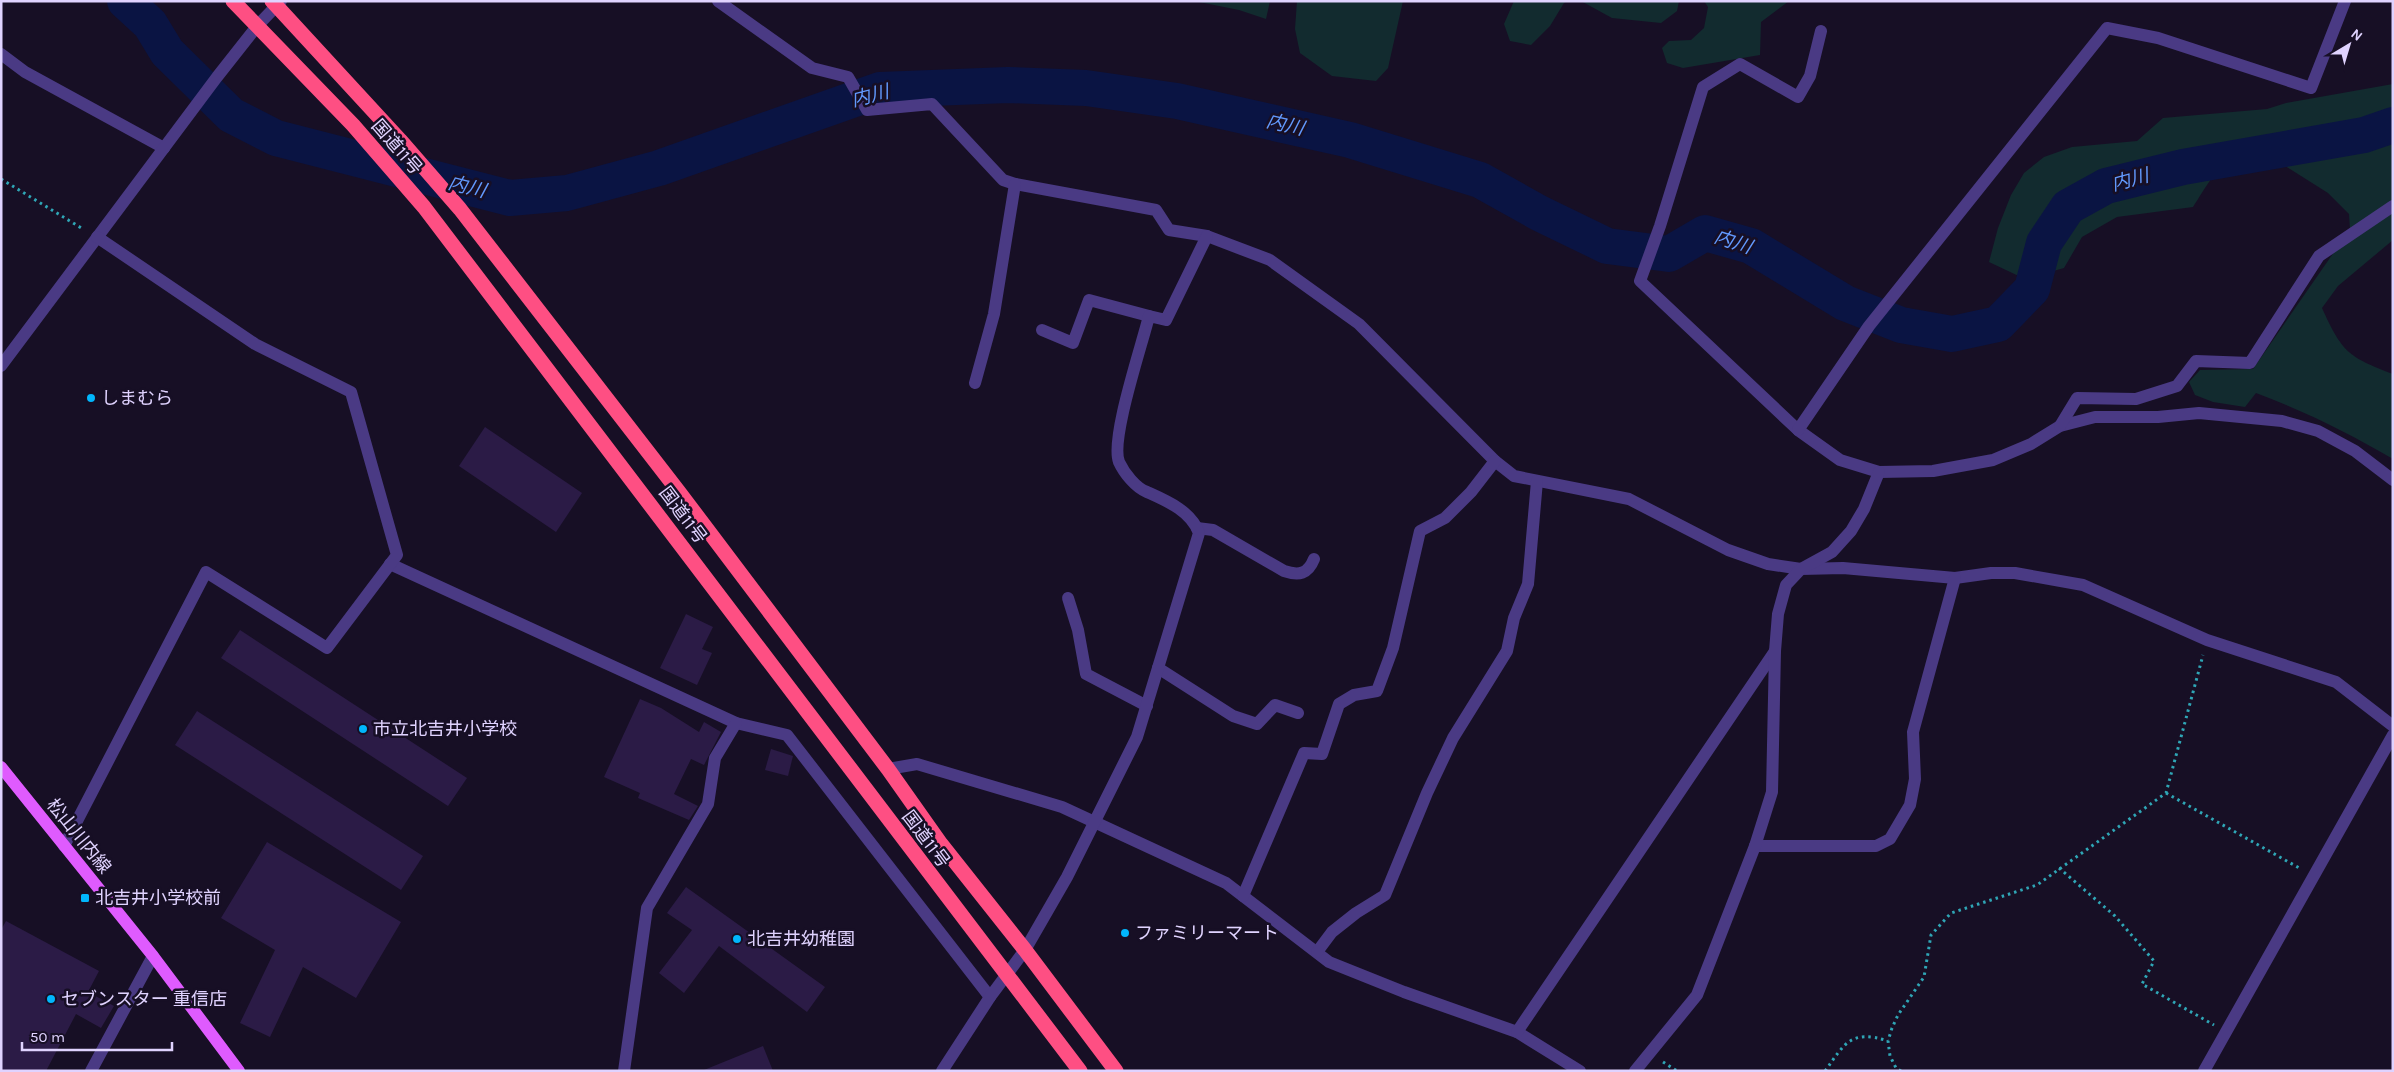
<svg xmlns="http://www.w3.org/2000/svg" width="2394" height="1072" font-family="Karla,'Noto Sans JP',sans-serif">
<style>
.green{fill:#122b2f}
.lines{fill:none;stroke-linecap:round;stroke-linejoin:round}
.river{stroke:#0a1443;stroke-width:36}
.building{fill:#2b1b46}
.path{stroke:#2fa6b6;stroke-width:3;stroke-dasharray:2.5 4;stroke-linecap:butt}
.minor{stroke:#4a3a84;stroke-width:12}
.major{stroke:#df5bfe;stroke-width:12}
.highway{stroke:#fe4f83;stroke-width:15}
.poi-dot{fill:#01b6fc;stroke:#170f25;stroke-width:2}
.labels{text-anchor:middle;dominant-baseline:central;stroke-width:5;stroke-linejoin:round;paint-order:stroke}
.street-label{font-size:18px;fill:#e0d3ff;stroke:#170f25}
.poi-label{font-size:18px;fill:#e0d3ff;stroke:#170f25;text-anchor:start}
.water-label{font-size:19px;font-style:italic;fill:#6299fe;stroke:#170f25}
</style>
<rect width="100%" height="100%" fill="#170f25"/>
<g class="green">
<polygon points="1194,1 1270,1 1266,19 1239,10"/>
<polygon points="1297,1 1403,1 1388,68 1376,81 1332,76 1300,53 1295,29"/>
<polygon points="1514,1 1568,1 1564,3 1550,26 1531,45 1510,41 1504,24"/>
<polygon points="1581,1 1679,1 1677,11 1661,23 1612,18"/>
<polygon points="1704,1 1789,1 1761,22 1760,55 1683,68 1667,63 1662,48 1669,41 1691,40 1704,28 1708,7"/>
<path d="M 2393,84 L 2393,240 L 2338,286 L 2322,308 C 2342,352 2348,357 2393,374 L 2393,459 C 2349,433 2304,411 2256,393 L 2245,407 L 2213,402 L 2195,395 L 2189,382 L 2200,370 L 2253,369 L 2350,229 L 2349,214 L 2328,193 L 2282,164 L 2273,145 C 2262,141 2250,140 2239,146 C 2226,153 2202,193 2193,207 L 2117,217 L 2082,237 L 2064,268 L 2025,279 L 1989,262 L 1998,228 L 2011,195 L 2024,173 L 2044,157 L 2072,147 L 2137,141 L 2163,118 L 2267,109 L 2286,103 Z"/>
</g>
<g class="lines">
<polyline class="river" points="125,1 150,24 167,52 231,115 276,138 510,198 567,193 659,168 880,90 1008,85 1086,88 1177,101 1350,140 1480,180 1539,213 1607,246 1669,254 1705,233 1751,246 1845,303 1901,325 1952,334 1998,324 2032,289 2044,243 2068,207 2106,186 2183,167 2364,135 2393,125"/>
</g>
<g class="building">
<polygon points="485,427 582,493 556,532 459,466"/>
<polygon points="686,614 713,627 702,649 712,653 697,685 660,668"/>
<polygon points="240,630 467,778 448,806 221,658"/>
<polygon points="640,699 661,708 699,732 704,722 721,732 704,765 691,759 674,794 698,806 689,820 638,798 640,793 604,777"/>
<polygon points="197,711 423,856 401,890 175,745"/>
<polygon points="771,749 793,756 788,776 765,770"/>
<polygon points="267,842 401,922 356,998 303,967 270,1037 240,1023 275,950 221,918"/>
<polygon points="686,887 825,987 807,1012 719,946 684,993 659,973 692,930 667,913"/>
<polygon points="6,921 99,971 88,992 114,1006 101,1028 76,1014 46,1071 1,1071 1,930"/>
<polygon points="763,1046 773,1071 705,1071 704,1070"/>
</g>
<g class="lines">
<g class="path">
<polyline points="1,179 83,229"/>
<polyline points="2166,793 2301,869"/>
<polyline points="2059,868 2115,916 2154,961 2142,984 2214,1025"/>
<polyline points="1663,1062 1677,1071"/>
<path d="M 1825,1071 C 1845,1043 1851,1029 1888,1041"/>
<polyline points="1901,1071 1896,1068 1890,1056 1888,1041 1892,1028 1898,1015 1924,977 1931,935 1951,913 2037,885 2166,793 2203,655"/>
</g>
<g class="minor">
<polyline points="718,1 812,68 848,77 867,110 932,104 1003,180 1015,184 1156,210 1169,230 1207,236 1270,260 1359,324 1495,461 1514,476 1629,499 1728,550 1768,564 1801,569 1843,568 1955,578 1991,573 2015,573 2083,585 2207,640 2336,682 2393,726"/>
<polyline points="1821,31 1810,76 1798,97 1740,64 1703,87 1660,226 1640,281 1798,430 1840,460 1879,472 1933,471 1993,460 2031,444 2060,426 2095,417 2158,417 2199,413 2282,421 2318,431 2355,451 2393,480"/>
<polyline points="1,54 25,72 164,148"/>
<polyline points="1042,330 1073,343 1089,300 1149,316"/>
<polyline points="1,366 217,77 258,25 281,1"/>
<polyline points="975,383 994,314 1015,184"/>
<polyline points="2060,426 2077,398 2136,399 2177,386 2196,361 2250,363 2319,256 2393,206"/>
<polyline points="1798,430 1869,326 2107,28 2158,38 2311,88 2345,1"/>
<path d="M 1197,528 L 1213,530 L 1284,571 C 1299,576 1308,574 1314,559"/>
<polyline points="390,564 736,723 787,735 990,997"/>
<polyline points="1068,598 1078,630 1086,674 1147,706"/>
<polyline points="1158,668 1233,716 1257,724 1275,705 1298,713"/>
<polyline points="888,769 917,764 1062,807 1226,883 1329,962 1404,992 1517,1032 1580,1071"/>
<polyline points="64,846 206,572 327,648 397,555 351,392 255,344 97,237"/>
<polyline points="1755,846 1876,846 1890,839 1910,805 1915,779 1913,732 1955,578"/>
<polyline points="1243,896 1304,753 1322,754 1339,704 1354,695 1377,691 1393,648 1420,531 1445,518 1471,492 1495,461"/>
<polyline points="1317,952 1332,932 1356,913 1385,895 1427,793 1453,738 1507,651 1514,618 1528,584 1537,481"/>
<polyline points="1517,1032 1775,651"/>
<polyline points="91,1071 153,956"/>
<polyline points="624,1071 647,908 708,804 715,758 736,723"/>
<path d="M 942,1071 L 990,997 L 1025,950 L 1067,877 L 1137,737 L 1199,533 C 1191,511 1167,501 1147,492 C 1136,488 1124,473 1119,462 C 1110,439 1142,345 1149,316 L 1166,320 L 1207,236"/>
<polyline points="1635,1071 1697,995 1755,846 1772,792 1775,651 1778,614 1786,585 1801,569 1832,552 1851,531 1864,509 1879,472"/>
<polyline points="2204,1071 2393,735"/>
</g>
<polyline class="major" points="1,767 153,956 239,1071"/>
<g class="highway">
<polyline points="233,1 353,125 424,207 1080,1071"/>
<polyline points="272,1 400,140 460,209 679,492 888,769 941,844 1025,950 1116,1071"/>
</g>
</g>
<g class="poi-dot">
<circle cx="91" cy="398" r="5"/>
<circle cx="363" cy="729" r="5"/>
<rect x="80" y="893" width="10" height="10" rx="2.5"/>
<circle cx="1125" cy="933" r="5"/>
<circle cx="737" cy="939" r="5"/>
<circle cx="51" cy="999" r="5"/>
</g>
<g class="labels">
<g class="street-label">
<text transform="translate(397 147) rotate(49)">国道11号</text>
<text transform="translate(683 515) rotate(53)">国道11号</text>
<text transform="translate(79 836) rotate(51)">松山川内線</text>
<text transform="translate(926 839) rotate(53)">国道11号</text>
</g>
<g class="poi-label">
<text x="101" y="398">しまむら</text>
<text x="373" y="729">市立北吉井小学校</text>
<text x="95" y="898">北吉井小学校前</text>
<text x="1135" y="933">ファミリーマート</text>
<text x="747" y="939">北吉井幼稚園</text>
<text x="61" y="999">セブンスター 重信店</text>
</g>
<g class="water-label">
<text transform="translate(870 96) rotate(-14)">内川</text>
<text transform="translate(1285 125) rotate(13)">内川</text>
<text transform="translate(2130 180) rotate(-15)">内川</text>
<text transform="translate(467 187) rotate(14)">内川</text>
<text transform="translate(1733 242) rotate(18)">内川</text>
</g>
</g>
<rect width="2394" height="1072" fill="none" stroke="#e0d3ff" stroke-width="5"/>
<g transform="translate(2349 45) rotate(38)" stroke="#170f25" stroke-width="4" paint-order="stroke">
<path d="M0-4L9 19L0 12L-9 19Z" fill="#e0d3ff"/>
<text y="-8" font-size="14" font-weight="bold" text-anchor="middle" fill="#e0d3ff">N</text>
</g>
<path d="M22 1042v8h150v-8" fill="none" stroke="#e0d3ff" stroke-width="2.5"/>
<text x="30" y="1042" font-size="15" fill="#e0d3ff" stroke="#170f25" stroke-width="4" paint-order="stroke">50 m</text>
</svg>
